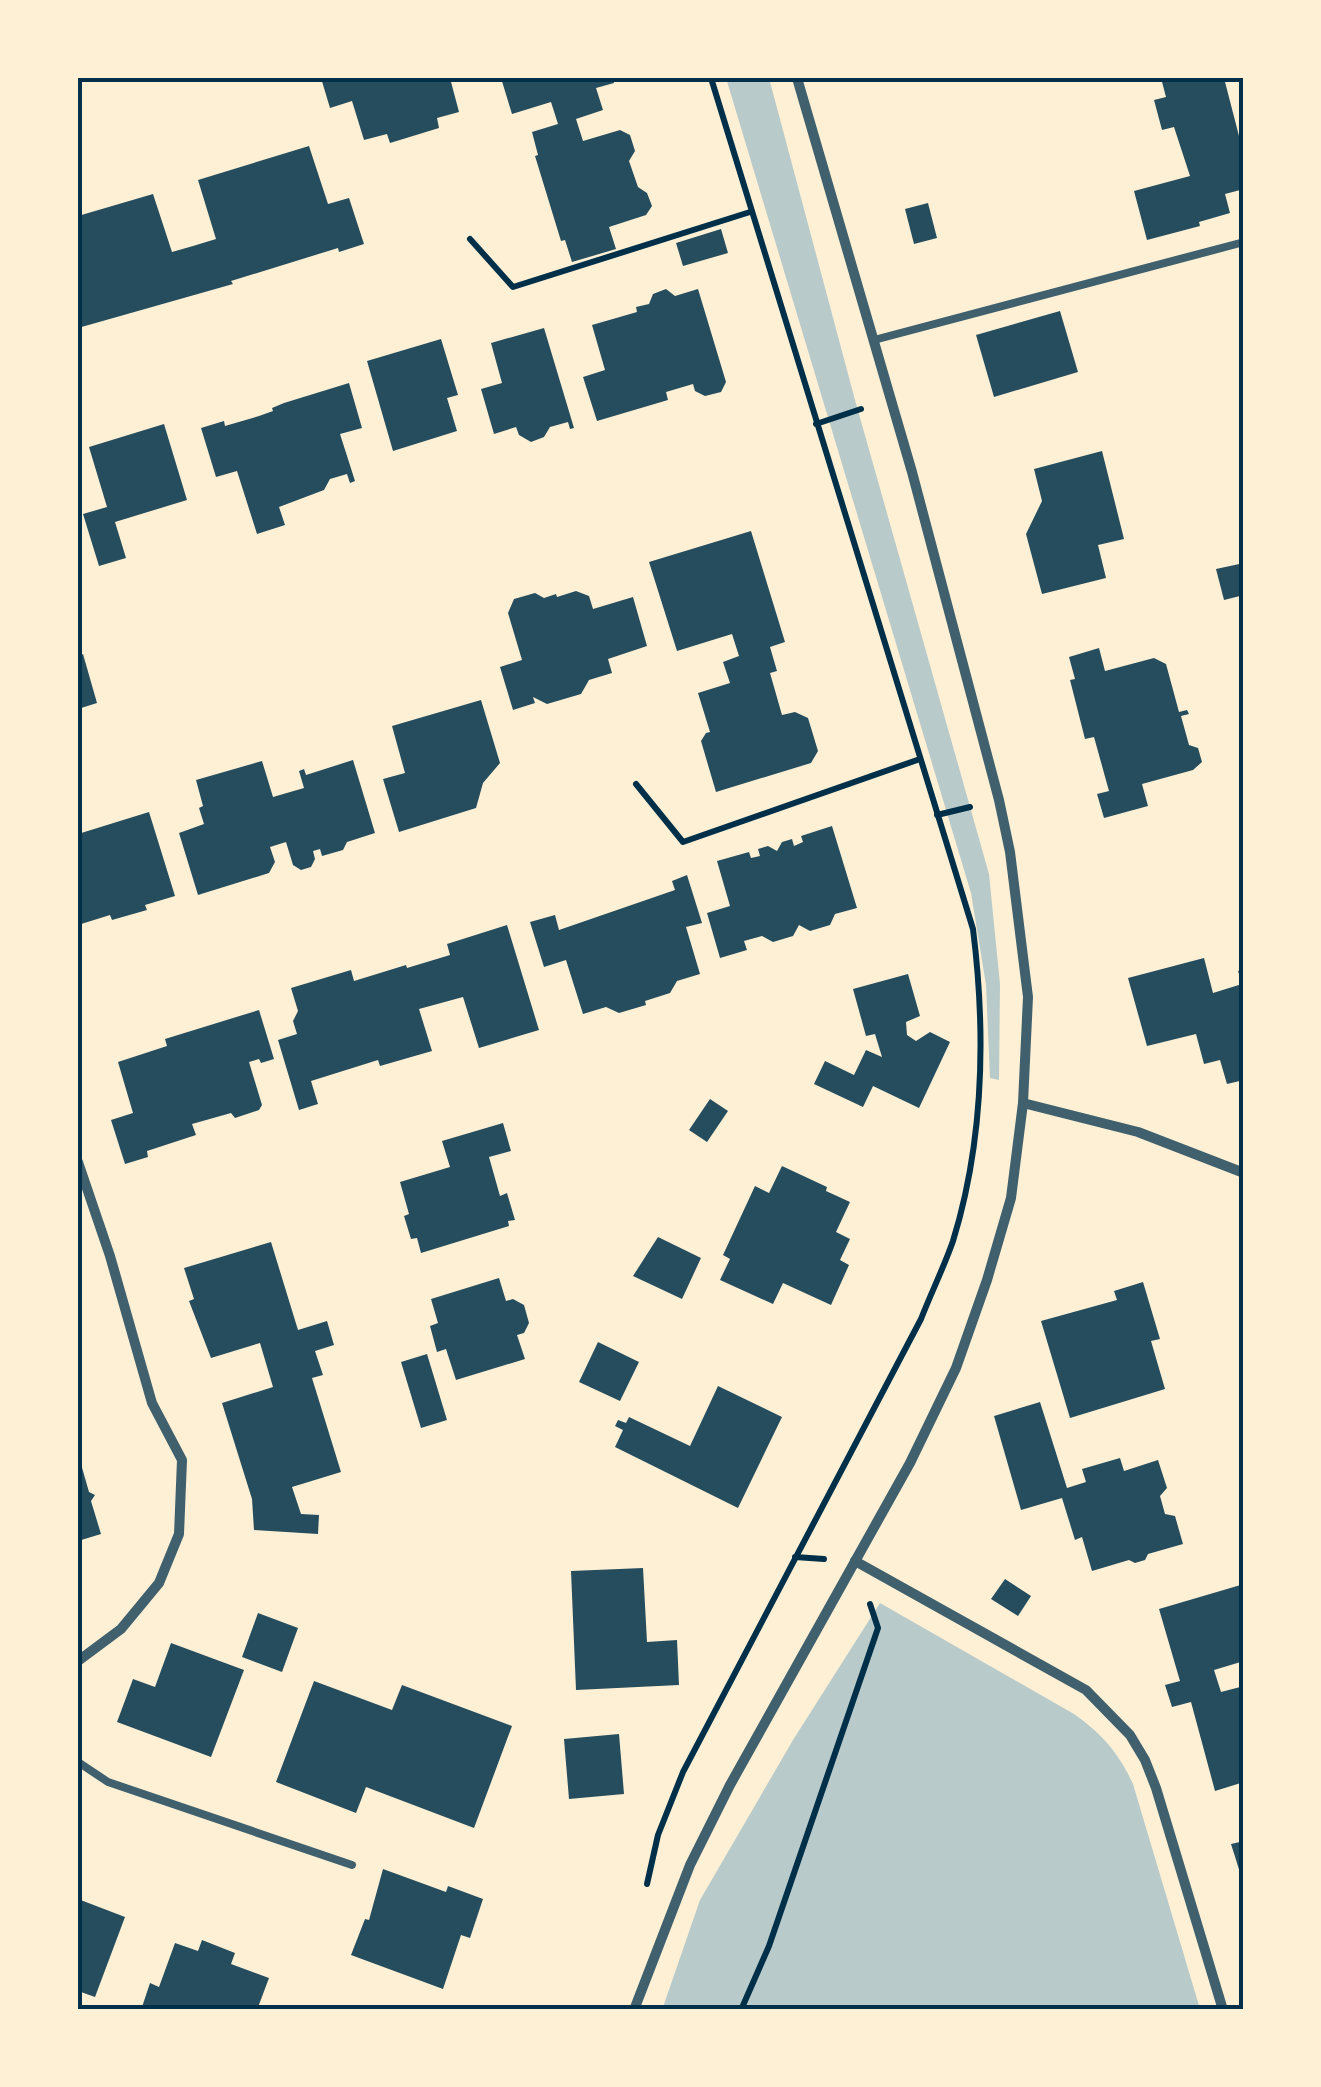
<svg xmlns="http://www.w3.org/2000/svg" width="1321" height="2087" font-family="'Roboto Serif',serif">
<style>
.green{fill:#b9caca}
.building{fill:#264d5e}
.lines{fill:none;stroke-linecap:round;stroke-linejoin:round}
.path{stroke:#003049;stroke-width:6}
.service{stroke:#3f606c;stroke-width:8}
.minor{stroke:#3f606c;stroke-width:10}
.neatline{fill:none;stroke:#003049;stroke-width:4}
</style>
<rect width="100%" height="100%" fill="#fdf0d5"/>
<g class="green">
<polygon points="726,78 769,78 855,400 989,874 1000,984 999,1080 990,1078 986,985 971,893"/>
<path d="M 880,1603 L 1074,1714 C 1102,1734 1118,1752 1133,1784 L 1200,2009 L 662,2010 L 700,1900 L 793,1740 Z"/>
</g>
<g class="building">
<polygon points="321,78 450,78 459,112 437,118 439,128 390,143 387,134 364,140 352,101 330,108"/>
<polygon points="501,78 613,78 614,83 596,88 603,110 576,119 583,141 620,130 630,135 635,151 629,161 638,187 647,193 652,206 646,215 609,227 616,249 572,262 565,240 561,241 535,156 538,155 532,132 558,124 551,102 512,114"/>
<polygon points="1161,78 1224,78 1239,136 1244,135 1244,189 1225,194 1230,213 1199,222 1200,226 1147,240 1134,191 1190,176 1174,127 1162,130 1154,100 1166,97"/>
<polygon points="309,146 328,204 349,198 364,244 339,252 338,248 231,281 233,284 78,328 78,216 153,194 172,252 193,246 216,239 198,180"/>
<polygon points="928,203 937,238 914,244 905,209"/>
<polygon points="721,229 728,253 683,266 676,243"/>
<polygon points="666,289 675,296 698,289 726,382 721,392 705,396 695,391 693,384 666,392 668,400 597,421 583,377 605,370 592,325 637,312 636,307 649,304 653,294"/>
<polygon points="1060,311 1078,372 994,397 976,335"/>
<polygon points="544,328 574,428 570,429 568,422 550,427 544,437 531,442 519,435 516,427 494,434 481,389 502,383 491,343"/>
<polygon points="441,339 458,395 447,398 457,431 393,451 367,361"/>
<polygon points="349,383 362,428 340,434 355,481 350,483 347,474 330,479 324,490 279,507 285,525 257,534 237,471 216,477 201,428 224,421 225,426 259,416 273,411 272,408 284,403"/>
<polygon points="164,424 187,500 115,522 126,558 99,566 83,514 107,507 89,447"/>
<polygon points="1102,451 1124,539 1098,545 1106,578 1042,594 1026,534 1042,501 1034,469"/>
<polygon points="751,531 785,642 770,647 777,671 770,673 782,715 795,712 808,718 818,751 811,763 716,792 701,741 706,733 710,732 698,693 730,683 723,662 739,656 732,634 677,651 649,562"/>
<polygon points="1244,563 1244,595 1224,600 1216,569"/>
<polygon points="576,591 589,596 593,609 633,597 647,646 608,659 612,673 589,680 581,694 547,704 533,697 535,703 513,710 500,667 522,660 508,613 514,599 535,593 544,598 556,594 557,597"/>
<polygon points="1099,648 1105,671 1154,658 1166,664 1179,712 1187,710 1189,714 1181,716 1189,745 1198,748 1202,762 1193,770 1142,784 1148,806 1104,818 1097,794 1109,791 1094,737 1085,739 1070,680 1075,679 1069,657"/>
<polygon points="83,654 97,703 78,709 78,656"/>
<polygon points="481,700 500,763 483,783 476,808 399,832 383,779 405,773 392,726"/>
<polygon points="353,760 375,833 347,842 343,850 322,856 320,849 313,851 315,859 311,867 301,870 293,865 286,842 270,847 275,862 269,873 198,895 179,833 204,824 199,808 203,806 196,780 262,761 273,797 304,788 299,771 304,769 306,775"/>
<polygon points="149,812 175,896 145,905 147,910 112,920 110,915 78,925 78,834"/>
<polygon points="832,826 857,908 835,914 830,925 810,931 799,925 793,936 773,942 762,936 744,941 747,950 720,958 707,913 730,906 717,861 749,852 751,858 760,856 758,849 768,846 777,851 782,842 792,839 794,846 803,842 801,836"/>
<polygon points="687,875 702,923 686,927 700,974 677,981 670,993 645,1001 646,1005 619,1013 606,1007 583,1014 566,960 544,967 530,922 555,915 559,930 675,890 672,881"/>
<polygon points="507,925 539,1030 479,1048 463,997 419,1009 432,1051 380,1066 378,1060 311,1081 318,1104 299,1110 278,1040 297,1034 293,1021 298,1011 291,988 351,970 354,981 406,965 407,968 450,955 447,944"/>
<polygon points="1204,958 1213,993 1242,984 1238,971 1244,969 1244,1080 1227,1084 1220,1060 1204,1064 1196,1034 1147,1046 1128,978"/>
<polygon points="908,974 920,1016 906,1022 907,1035 916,1041 930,1032 950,1042 919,1108 873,1086 863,1107 814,1084 825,1061 854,1075 866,1050 882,1057 875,1034 866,1036 853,989"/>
<polygon points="259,1010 274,1059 261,1063 259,1059 249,1062 262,1105 259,1110 235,1118 231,1113 192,1124 196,1135 147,1151 148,1157 125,1164 111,1120 133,1113 118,1062 167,1046 165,1039"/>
<polygon points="710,1099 728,1111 707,1142 689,1130"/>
<polygon points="503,1123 511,1151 489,1157 500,1196 507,1193 515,1220 508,1221 509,1226 421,1253 417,1238 411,1239 404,1216 409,1214 400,1182 450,1167 442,1141"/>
<polygon points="782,1166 827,1187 826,1191 850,1202 836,1232 850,1239 840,1260 849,1265 831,1305 783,1283 773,1304 720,1280 730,1259 723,1255 755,1186 769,1193"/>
<polygon points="658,1237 701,1258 682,1299 633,1276"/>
<polygon points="271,1242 298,1330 327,1321 334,1345 315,1351 323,1375 312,1378 341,1472 292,1487 301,1514 319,1515 318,1534 254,1530 252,1499 222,1403 273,1387 260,1343 211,1358 189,1301 194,1299 184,1268"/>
<polygon points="499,1278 506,1301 513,1299 524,1305 529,1323 524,1333 517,1335 525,1359 456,1380 446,1349 437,1352 430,1326 438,1323 431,1299"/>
<polygon points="1143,1282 1160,1339 1151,1341 1165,1389 1070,1418 1041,1321 1117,1300 1114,1291"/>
<polygon points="598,1342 639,1362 620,1401 579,1382"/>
<polygon points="427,1354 447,1420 421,1428 401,1362"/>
<polygon points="718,1386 782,1417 738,1508 615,1447 623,1430 615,1426 618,1420 626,1423 629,1417 690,1446"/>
<polygon points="1040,1402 1067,1488 1086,1482 1082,1469 1120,1458 1124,1471 1158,1460 1167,1488 1160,1496 1165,1514 1175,1516 1183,1544 1148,1554 1145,1560 1135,1563 1129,1560 1092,1571 1082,1537 1075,1540 1062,1498 1021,1510 994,1416"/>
<polygon points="79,1457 89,1492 95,1495 91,1501 101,1534 78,1541"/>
<polygon points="643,1568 647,1642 677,1640 679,1685 576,1690 571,1571"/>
<polygon points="1005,1579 1031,1596 1018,1616 991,1599"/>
<polygon points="1244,1584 1244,1661 1214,1670 1221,1692 1244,1686 1244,1782 1215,1791 1191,1702 1172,1707 1165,1685 1180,1681 1159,1609"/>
<polygon points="258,1613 298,1628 282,1672 242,1657"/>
<polygon points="171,1643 244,1670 211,1757 117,1722 133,1679 155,1687"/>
<polygon points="314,1681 392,1710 402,1685 512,1726 474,1828 366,1787 356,1813 276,1782"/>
<polygon points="619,1734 624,1794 569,1799 564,1739"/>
<polygon points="1244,1841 1244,1882 1243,1882 1231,1844"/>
<polygon points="383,1869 446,1892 448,1886 483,1899 470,1938 461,1935 443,1989 351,1955 365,1919 369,1920"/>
<polygon points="78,1899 125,1917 95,1997 78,1991"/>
<polygon points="202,1940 235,1953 231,1964 269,1978 257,2010 141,2010 150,1983 159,1987 175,1943 198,1951"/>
</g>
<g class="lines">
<g class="path">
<polyline points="470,239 513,287 750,212"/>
<polyline points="816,424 861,409"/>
<polyline points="636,784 683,842 920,759"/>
<polyline points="937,815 970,807"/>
<polyline points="795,1557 824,1559"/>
<path d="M 647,1884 L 658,1835 L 683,1772 L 921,1319 C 931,1293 944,1267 953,1241 C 984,1140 986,1033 973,929 L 711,78"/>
<polyline points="741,2010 769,1946 878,1628 870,1604"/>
</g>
<g class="service">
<polyline points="874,340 1244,242"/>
<polyline points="78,1762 108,1782 352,1865"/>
</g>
<g class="minor">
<polyline points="1023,1103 1138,1132 1244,1173"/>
<polyline points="78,1162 110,1256 152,1403 182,1460 179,1534 159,1583 121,1629 78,1661"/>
<polyline points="855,1561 1086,1690 1130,1735 1145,1760 1156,1788 1223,2010"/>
<polyline points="634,2010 690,1865 730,1785 910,1463 956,1368 987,1280 1011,1198 1023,1103 1028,997 1010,852 999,800 912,472 797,78"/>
</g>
</g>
<rect width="1321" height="2087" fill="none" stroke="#fdf0d5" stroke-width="160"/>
<rect x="80" y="80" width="1161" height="1927" class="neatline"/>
</svg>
